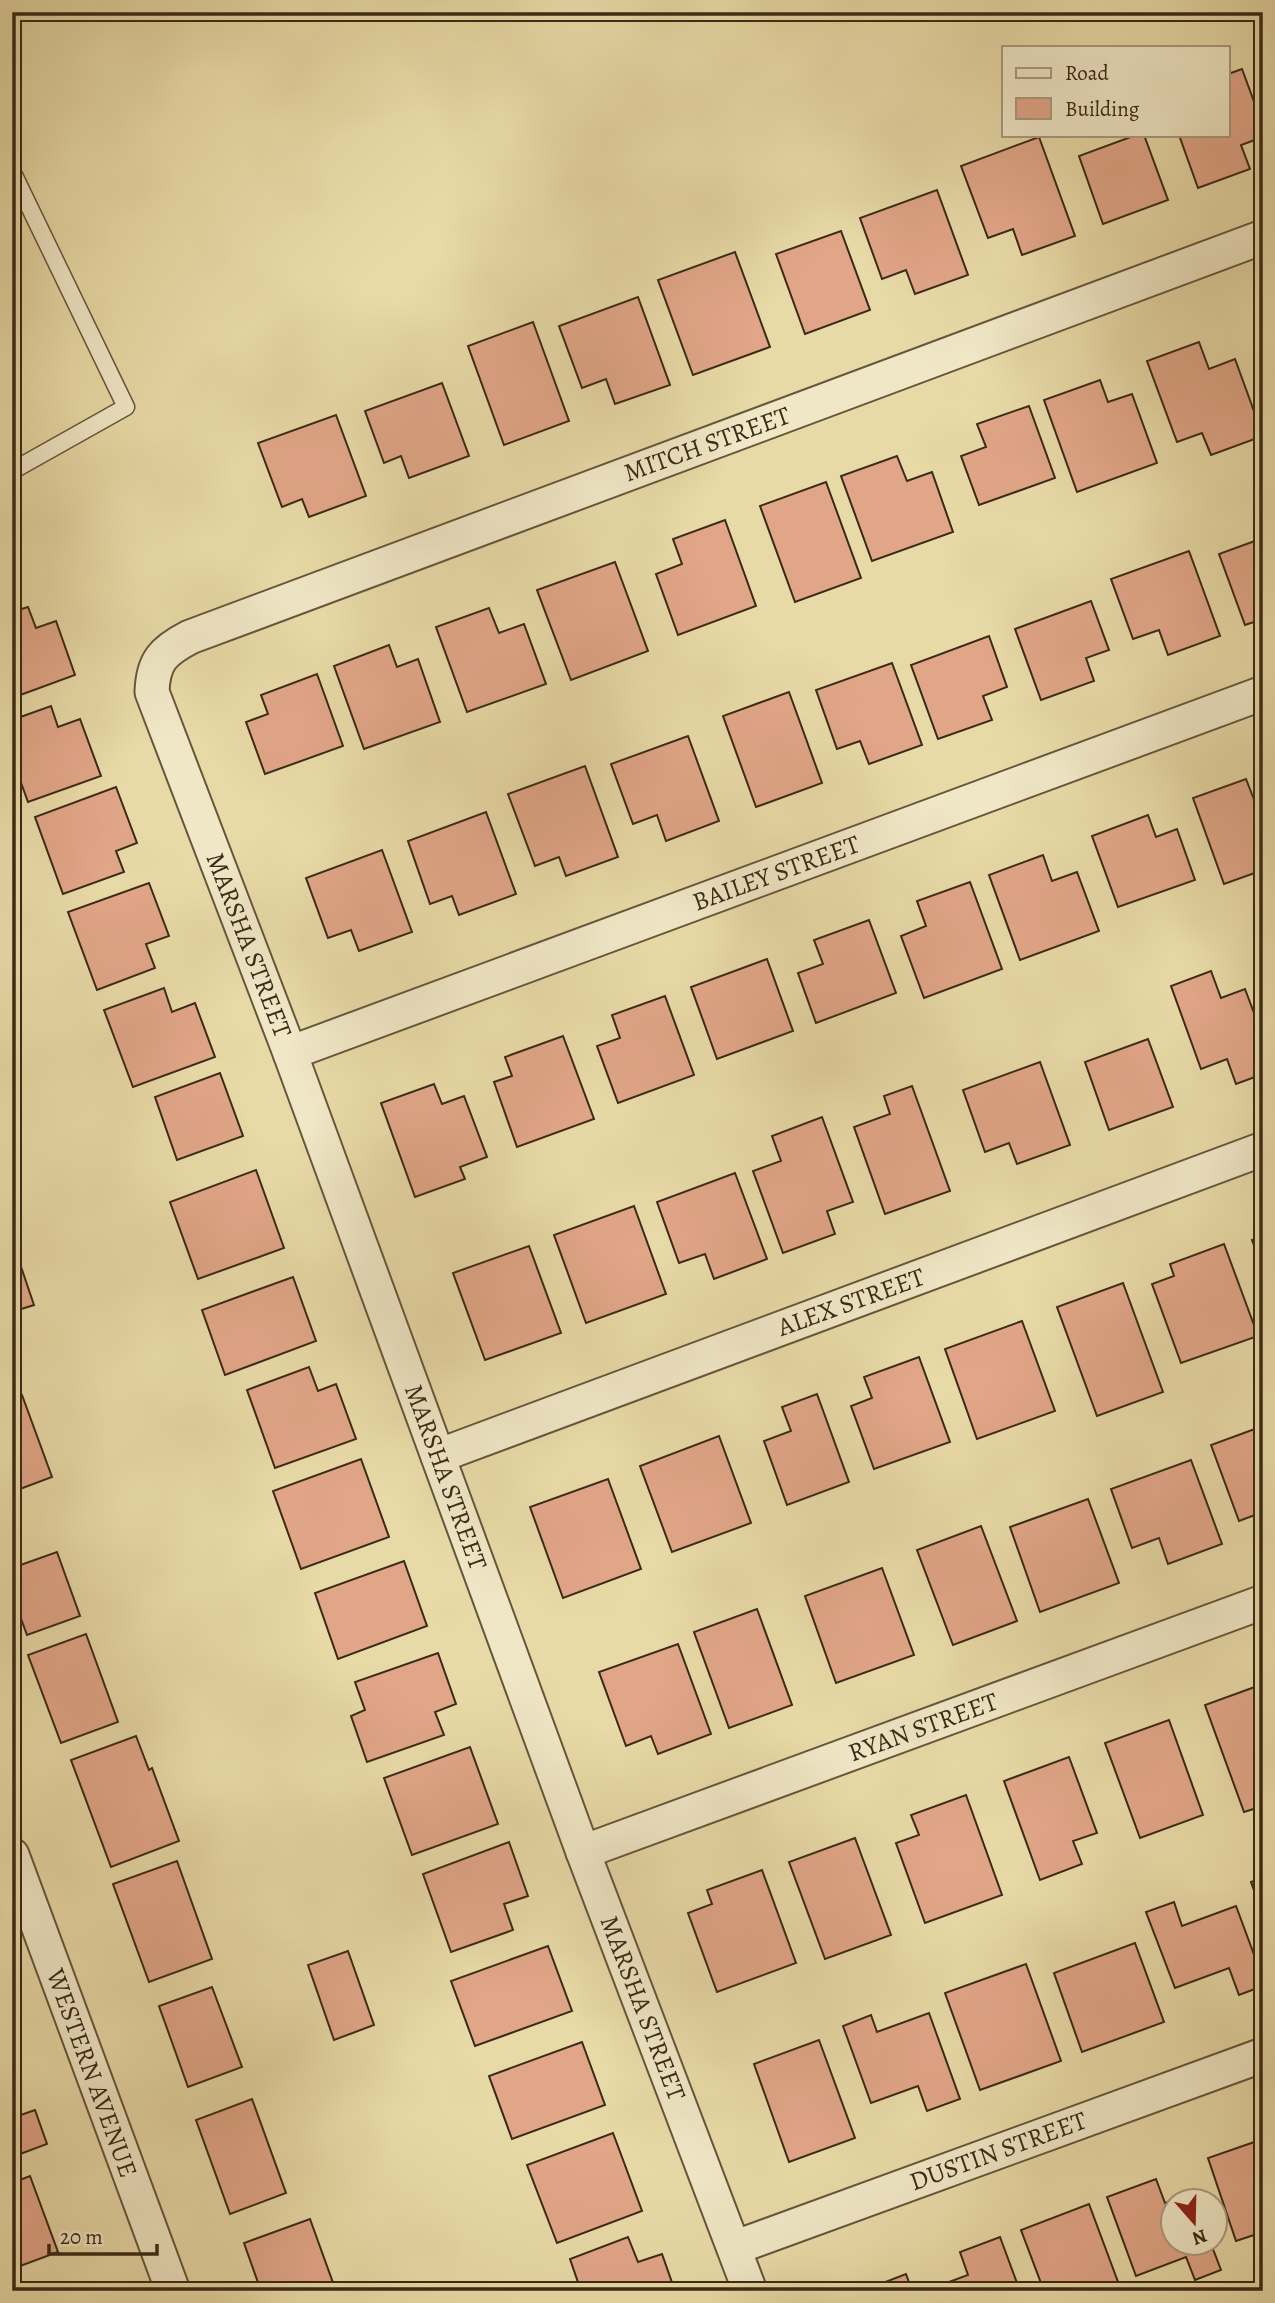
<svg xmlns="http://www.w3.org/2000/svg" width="1275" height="2303" font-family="Alegreya,serif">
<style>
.building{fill:#e1a688;stroke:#3a2a17;stroke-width:2}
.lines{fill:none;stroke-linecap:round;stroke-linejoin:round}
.lane-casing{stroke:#66563b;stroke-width:19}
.street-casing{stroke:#66563b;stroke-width:37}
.lane{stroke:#f0e7c6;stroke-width:16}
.street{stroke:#f0e7c6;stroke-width:33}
.labels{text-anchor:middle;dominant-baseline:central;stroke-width:5;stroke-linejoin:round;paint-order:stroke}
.street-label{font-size:26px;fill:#3a2a17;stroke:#f0e7c6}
</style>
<rect width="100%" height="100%" fill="#e8daa7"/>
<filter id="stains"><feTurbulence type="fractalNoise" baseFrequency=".00286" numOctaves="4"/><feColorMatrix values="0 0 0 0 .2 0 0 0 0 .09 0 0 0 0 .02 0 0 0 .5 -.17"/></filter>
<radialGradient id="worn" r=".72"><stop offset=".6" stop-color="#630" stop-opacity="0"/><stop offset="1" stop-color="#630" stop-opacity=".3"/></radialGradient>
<g class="building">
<polygon points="1242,69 1263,126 1263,137 1241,145 1250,169 1198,188 1179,135 1228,135 1228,74"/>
<polygon points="1136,135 1144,135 1168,200 1103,224 1079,156"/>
<polygon points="1039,137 1075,236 1022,255 1013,229 988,238 961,166"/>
<polygon points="937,190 968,275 915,294 906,270 882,279 860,218"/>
<polygon points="841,231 870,310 805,334 776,254"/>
<polygon points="735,252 770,347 693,375 658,280"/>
<polygon points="638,297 670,385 615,404 606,379 582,388 559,326"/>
<polygon points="533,322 569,421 504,445 468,346"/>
<polygon points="1199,342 1209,369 1235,359 1263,436 1211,455 1202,433 1177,442 1147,361"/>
<polygon points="1100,380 1108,402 1132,394 1157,463 1077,492 1044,400"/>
<polygon points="442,383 469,456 409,478 401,456 384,463 365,411"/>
<polygon points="1029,406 1055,478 979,505 961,456 986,447 977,424"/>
<polygon points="336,415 366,496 309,517 302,499 282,507 258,443"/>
<polygon points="897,456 907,481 932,472 953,532 872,561 841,476"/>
<polygon points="826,482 861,578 795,602 760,506"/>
<polygon points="725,520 756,606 678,635 656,574 682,564 673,539"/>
<polygon points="1263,538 1263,619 1245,625 1219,554"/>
<polygon points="1189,551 1220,636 1168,655 1159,630 1133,639 1111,579"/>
<polygon points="615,562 648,651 571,680 537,590"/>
<polygon points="1091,601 1109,650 1086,658 1094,681 1041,700 1015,629"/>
<polygon points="28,607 36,628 56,621 75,675 12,698 12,612"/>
<polygon points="489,608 499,633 524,624 546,684 467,712 436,627"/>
<polygon points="989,636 1007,687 983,696 992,720 938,739 911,665"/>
<polygon points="389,645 397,667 418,659 440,722 364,749 334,666"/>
<polygon points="892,663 922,745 869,764 860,741 837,749 816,690"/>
<polygon points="317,674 343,746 265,774 246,722 268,714 261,695"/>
<polygon points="789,692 822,783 756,807 723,716"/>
<polygon points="51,706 58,727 80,719 101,776 28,802 12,758 12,720"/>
<polygon points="688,736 719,821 666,841 657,815 633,824 611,764"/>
<polygon points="585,766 618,857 566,876 559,857 535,866 508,794"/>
<polygon points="1246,779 1255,802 1263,799 1263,870 1224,884 1193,798"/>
<polygon points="116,787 137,843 116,851 124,872 63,894 35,817"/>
<polygon points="486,812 516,894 459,915 452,896 430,904 408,841"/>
<polygon points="1148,815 1156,837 1177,829 1195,880 1118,907 1092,836"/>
<polygon points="382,850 412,932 359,951 351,930 328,938 306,878"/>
<polygon points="1043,855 1052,881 1077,872 1099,931 1020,960 989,875"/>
<polygon points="970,882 1002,969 924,998 901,936 926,926 917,901"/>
<polygon points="149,883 169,936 146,944 155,968 97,990 68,912"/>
<polygon points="869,920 896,993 816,1023 798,973 823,964 814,940"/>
<polygon points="767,959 793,1031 717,1059 691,987"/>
<polygon points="1211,971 1221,998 1245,989 1263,1037 1263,1074 1236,1084 1227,1059 1201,1069 1171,986"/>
<polygon points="164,988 172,1012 195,1003 215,1057 133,1087 104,1010"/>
<polygon points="665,996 694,1075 618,1103 597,1046 620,1038 612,1015"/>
<polygon points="563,1036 594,1119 517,1147 494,1082 512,1076 505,1057"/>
<polygon points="1148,1039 1173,1107 1109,1130 1085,1062"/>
<polygon points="1040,1062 1070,1145 1017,1164 1009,1143 985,1152 963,1090"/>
<polygon points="220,1073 243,1136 177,1160 155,1097"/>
<polygon points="434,1084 442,1104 464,1096 487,1157 460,1167 465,1179 415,1197 381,1103"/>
<polygon points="912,1086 950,1191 885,1214 854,1127 890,1114 884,1096"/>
<polygon points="822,1117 853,1202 827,1211 835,1234 783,1253 753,1171 781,1161 772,1136"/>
<polygon points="256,1170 284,1248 198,1279 170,1202"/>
<polygon points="735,1173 767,1259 714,1279 705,1254 679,1263 657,1202"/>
<polygon points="634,1206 666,1294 586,1323 554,1235"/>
<polygon points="1263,1236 1263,1270 1252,1240"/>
<polygon points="1224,1244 1258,1336 1181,1363 1152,1284 1174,1276 1170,1264"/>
<polygon points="529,1246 561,1333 485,1360 453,1273"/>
<polygon points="16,1252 34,1305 12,1312 12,1253"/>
<polygon points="293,1277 316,1341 225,1375 202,1310"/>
<polygon points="1123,1283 1163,1392 1097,1416 1057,1307"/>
<polygon points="12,1319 18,1336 12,1338"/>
<polygon points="1022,1321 1055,1411 977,1439 945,1349"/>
<polygon points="919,1357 950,1442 874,1469 851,1406 872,1398 864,1377"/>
<polygon points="309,1367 318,1391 336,1384 356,1439 275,1468 247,1390"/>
<polygon points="817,1394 849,1482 787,1505 764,1441 791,1431 782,1407"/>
<polygon points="22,1395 52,1477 12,1492 12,1399"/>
<polygon points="1263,1426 1263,1512 1239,1521 1211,1445"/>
<polygon points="719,1436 751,1523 672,1552 640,1466"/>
<polygon points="361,1459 389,1537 301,1569 273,1491"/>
<polygon points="1191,1460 1222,1544 1168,1564 1159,1538 1132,1548 1111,1489"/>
<polygon points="608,1479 641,1569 563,1598 530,1507"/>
<polygon points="1088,1499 1119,1583 1040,1612 1010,1527"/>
<polygon points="981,1526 1017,1621 953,1645 917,1550"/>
<polygon points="57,1552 80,1616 27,1635 12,1594 12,1568"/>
<polygon points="404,1561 427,1626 338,1659 315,1593"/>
<polygon points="882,1568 914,1655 836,1683 805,1596"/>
<polygon points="757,1609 792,1705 729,1728 694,1632"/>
<polygon points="86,1634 118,1722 61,1743 28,1655"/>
<polygon points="678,1644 711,1734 658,1754 651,1736 626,1746 599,1672"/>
<polygon points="438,1653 456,1704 435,1712 444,1735 367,1762 351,1716 365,1710 355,1682"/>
<polygon points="1263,1684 1263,1806 1244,1812 1205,1705"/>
<polygon points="1169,1720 1203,1815 1140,1838 1105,1743"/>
<polygon points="136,1736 149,1770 152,1768 179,1841 111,1867 71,1760"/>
<polygon points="470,1747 498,1824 412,1855 384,1778"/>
<polygon points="1069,1757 1097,1833 1073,1841 1082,1864 1040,1880 1004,1781"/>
<polygon points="966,1795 1002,1895 925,1923 896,1843 919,1835 911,1815"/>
<polygon points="855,1838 891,1935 825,1959 789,1862"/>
<polygon points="509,1842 528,1896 504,1904 513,1930 451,1952 423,1874"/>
<polygon points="177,1861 212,1959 149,1982 113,1884"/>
<polygon points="762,1870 796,1963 717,1992 688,1913 712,1904 707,1890"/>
<polygon points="1263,1877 1263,1915 1251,1882"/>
<polygon points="1174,1902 1182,1926 1236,1906 1263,1979 1263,1986 1239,1995 1229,1968 1175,1988 1146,1912"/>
<polygon points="1135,1943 1164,2022 1082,2052 1054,1973"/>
<polygon points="548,1946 572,2011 475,2046 451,1981"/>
<polygon points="348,1951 374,2025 334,2040 308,1965"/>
<polygon points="1026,1964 1061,2061 980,2090 945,1993"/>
<polygon points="212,1987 242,2067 188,2087 159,2006"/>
<polygon points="929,2013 960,2099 927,2111 918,2086 871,2103 843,2026 871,2015 877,2032"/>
<polygon points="819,2040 855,2138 789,2162 754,2064"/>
<polygon points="582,2042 605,2105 512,2139 489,2076"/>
<polygon points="252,2099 286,2193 230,2214 196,2120"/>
<polygon points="35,2110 47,2144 12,2157 12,2118"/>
<polygon points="613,2133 642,2211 557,2243 527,2165"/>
<polygon points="1263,2139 1263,2232 1236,2241 1208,2158"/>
<polygon points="30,2176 58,2252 12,2269 12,2183"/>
<polygon points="1156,2179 1165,2203 1193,2193 1196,2202 1174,2202 1174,2244 1211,2244 1221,2270 1195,2280 1186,2257 1136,2276 1107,2197"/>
<polygon points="1089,2204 1118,2282 1094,2291 1044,2291 1021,2230"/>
<polygon points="310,2219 336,2291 261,2291 244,2243"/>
<polygon points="628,2237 638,2262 662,2254 675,2291 581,2291 570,2259"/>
<polygon points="1000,2237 1020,2291 931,2291 930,2289 968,2275 960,2252"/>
<polygon points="906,2274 912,2291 862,2291"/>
</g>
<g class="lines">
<g class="lane-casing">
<polyline id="lane" points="12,171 126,407 12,471"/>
</g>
<g class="street-casing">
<g id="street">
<polyline points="290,1053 1263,693"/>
<polyline points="438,1456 1263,1149"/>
<polyline points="583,1852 1263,1602"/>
<polyline points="12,1855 173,2291"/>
<polyline points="734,2248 1263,2055"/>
<path d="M 750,2291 L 583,1852 L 290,1053 L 152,692 C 153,661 163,651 190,637 L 1263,237"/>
</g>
</g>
<use href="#lane" class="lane"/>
<use href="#street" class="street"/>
</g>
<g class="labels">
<g class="street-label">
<text transform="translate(707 444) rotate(-20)">MITCH STREET</text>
<text transform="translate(776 873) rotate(-20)">BAILEY STREET</text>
<text transform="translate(249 945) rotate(69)">MARSHA STREET</text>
<text transform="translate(851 1302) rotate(-20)">ALEX STREET</text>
<text transform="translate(446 1477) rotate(70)">MARSHA STREET</text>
<text transform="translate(923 1727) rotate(-20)">RYAN STREET</text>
<text transform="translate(643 2008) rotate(69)">MARSHA STREET</text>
<text transform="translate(92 2073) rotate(70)">WESTERN AVENUE</text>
<text transform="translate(998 2151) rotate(-20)">DUSTIN STREET</text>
</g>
</g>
<rect width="1275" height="2303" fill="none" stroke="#e8daa7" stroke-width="42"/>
<rect x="14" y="14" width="1247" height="2275" fill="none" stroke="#3a2a17" stroke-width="3.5"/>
<rect x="21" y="21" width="1233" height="2261" fill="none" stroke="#3a2a17" stroke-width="2"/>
<rect x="1002" y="46" width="228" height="91" fill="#f0e7c6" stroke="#a79b80" stroke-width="2"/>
<rect x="1016" y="68" width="35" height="10" fill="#f0e7c6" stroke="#a79b80" stroke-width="2"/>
<text x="1065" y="80" font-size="21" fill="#3a2a17">Road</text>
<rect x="1016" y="98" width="35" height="21" fill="#e1a688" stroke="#a79b80" stroke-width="2"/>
<text x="1065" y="116" font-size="21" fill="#3a2a17">Building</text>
<g transform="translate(1194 2222) rotate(160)"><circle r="33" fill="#f0e7c6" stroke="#a79b80" stroke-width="2"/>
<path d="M0-5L12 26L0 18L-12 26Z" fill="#8f2418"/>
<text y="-10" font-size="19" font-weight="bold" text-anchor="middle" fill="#3a2a17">N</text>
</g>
<path d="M49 2244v10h108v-10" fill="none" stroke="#3a2a17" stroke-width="3.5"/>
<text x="60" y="2244" font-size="21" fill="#3a2a17" stroke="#f0e7c6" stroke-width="5" paint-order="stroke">20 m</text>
<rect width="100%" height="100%" filter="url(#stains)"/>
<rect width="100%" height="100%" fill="url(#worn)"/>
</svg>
